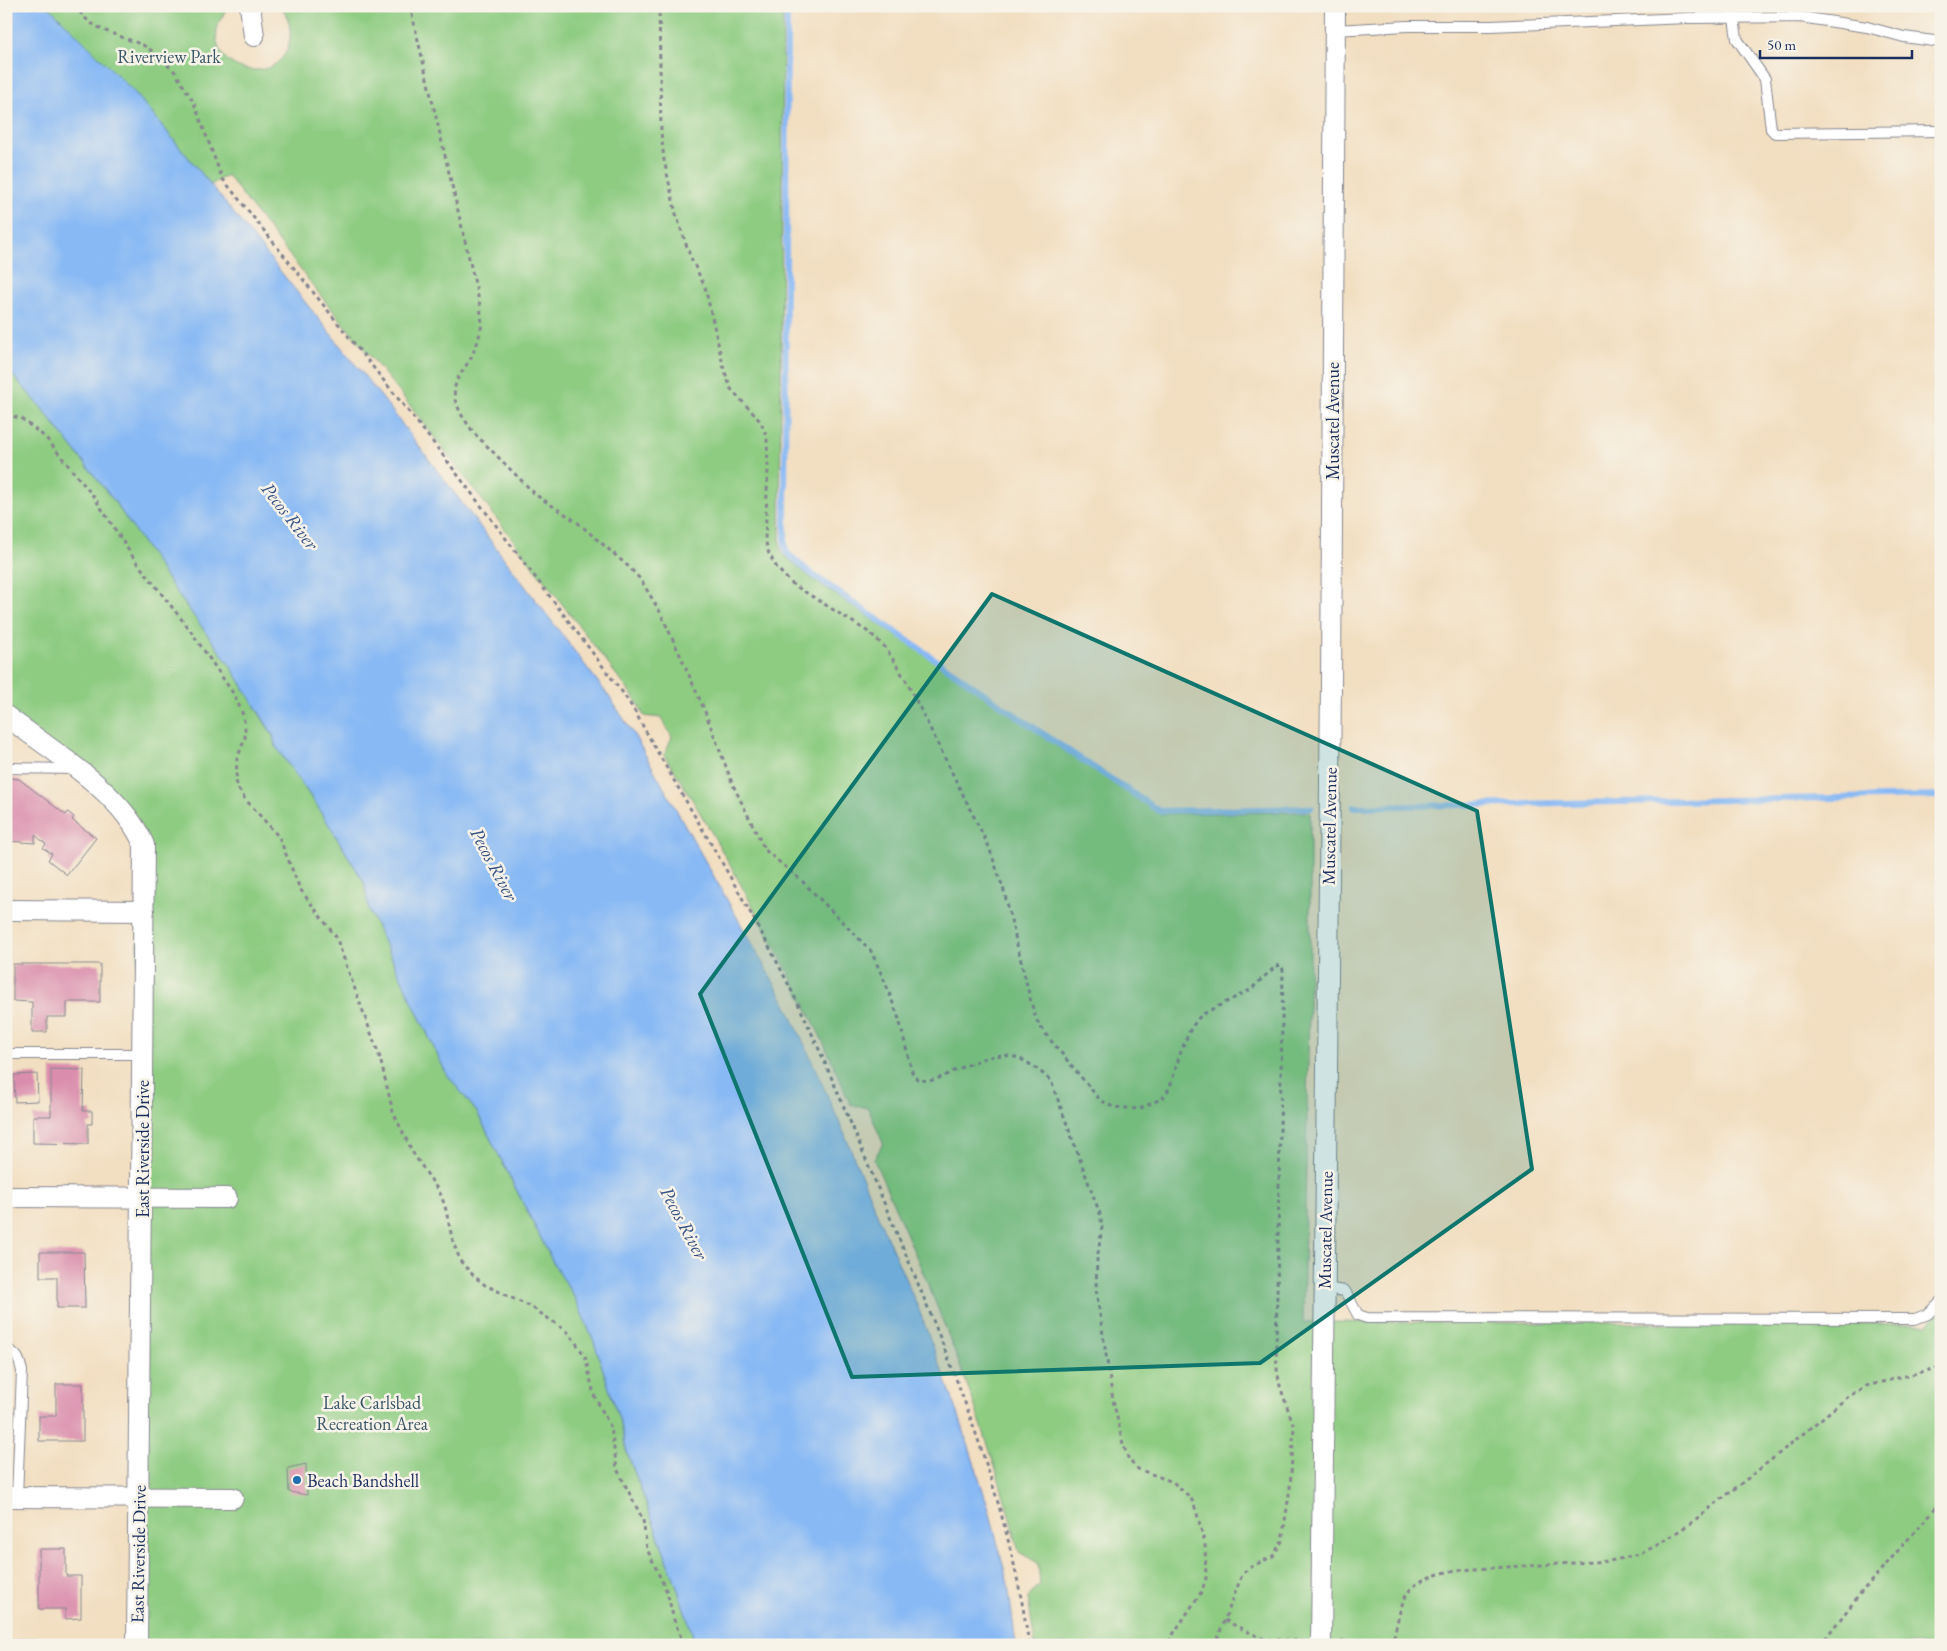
<svg xmlns="http://www.w3.org/2000/svg" width="1947" height="1651" font-family="'EB Garamond',serif">
<style>
.green{fill:#8ecc82;stroke:#547e70}
.water{fill:#88b9f4;stroke:#5274a9}
.lines{fill:none;stroke-linecap:round;stroke-linejoin:round}
.stream{stroke:#88b9f4;stroke-width:6}
.building{fill:#da8dac}
.service-casing{stroke:#86868f;stroke-width:12}
.minor-casing{stroke:#86868f;stroke-width:22}
.path{stroke:#86868f;stroke-width:3;stroke-dasharray:4 4;stroke-linecap:butt}
.service{stroke:#fff;stroke-width:10}
.minor{stroke:#fff;stroke-width:20}
.marked{fill:#0f766e;fill-opacity:0.2;stroke:#0f766e;stroke-width:4;stroke-linejoin:round}
.poi-dot{fill:#1f6fb2;stroke:#f7f3e8;stroke-width:2}
.labels{text-anchor:middle;dominant-baseline:central;stroke-width:5;stroke-linejoin:round;paint-order:stroke}
.park-label{font-size:18px;fill:#385667;stroke:#f7f3e8}
.street-label{font-size:18px;fill:#1b2f5e;stroke:#f7f3e8}
.poi-label{font-size:18px;fill:#1b2f5e;stroke:#f7f3e8;text-anchor:start}
.water-label{font-size:19px;font-style:italic;fill:#365284;stroke:#f7f3e8}
</style>
<rect width="100%" height="100%" fill="#f7f3e8"/>
<filter id="ink" filterUnits="userSpaceOnUse"><feTurbulence type="fractalNoise" baseFrequency=".02" numOctaves="2"/><feDisplacementMap in="SourceGraphic" scale="10" xChannelSelector="R" yChannelSelector="G"/><feConvolveMatrix kernelMatrix="1 2 1 2 8 2 1 2 1" color-interpolation-filters="sRGB"/></filter>
<filter id="wash" filterUnits="userSpaceOnUse"><feTurbulence type="fractalNoise" baseFrequency=".0096" numOctaves="4" result="noise"/><feDisplacementMap in="SourceGraphic" scale="20" xChannelSelector="R" yChannelSelector="G"/><feGaussianBlur stdDeviation="1.12" result="paint"/><feColorMatrix in="noise" values="0 0 0 0 0 0 0 0 0 0 0 0 0 0 0 0 0 1.4 0 .05"/><feComposite in="paint" operator="in"/></filter>
<g filter="url(#wash)">
<rect width="100%" height="100%" fill="#f2dec0"/>
<g class="green">
<path d="M 48,6 L 229,6 C 224,13 218,22 217,30 C 210,76 285,87 290,38 C 291,26 288,15 280,6 L 783,6 L 780,542 L 782,553 L 811,578 L 1160,814 L 1310,812 L 1310,953 L 1303,1322 L 1928,1324 L 1941,1308 L 1941,1645 L 1035,1645 L 1028,1598 L 1040,1584 L 1038,1563 L 1019,1552 C 985,1416 931,1287 874,1160 L 883,1143 L 868,1108 L 850,1104 C 826,1043 796,986 765,929 C 733,870 701,811 664,755 L 672,737 L 661,718 L 644,716 L 635,699 L 401,394 L 321,296 L 227,175 L 211,185 L 135,93 Z"/>
<polygon points="6,368 41,407 115,502 177,593 230,665 273,736 275,745 318,807 364,882 369,910 446,1073 477,1112 554,1264 574,1296 593,1339 622,1428 626,1450 674,1578 696,1645 137,1645 138,832 6,716"/>
</g>
<polygon class="water" points="6,6 48,6 135,93 211,185 383,399 610,698 633,733 788,1008 845,1135 879,1219 919,1310 958,1413 988,1506 1008,1584 1016,1645 696,1645 674,1578 626,1449 622,1428 593,1339 574,1296 554,1264 477,1112 446,1073 369,910 364,882 318,807 275,745 273,735 230,665 177,593 115,502 41,407 6,368"/>
<g class="lines">
<g class="stream">
<polyline points="787,6 785,546 787,553 809,572 1021,719 1159,811 1311,808"/>
<polyline points="1354,807 1941,796"/>
</g>
</g>
<g id="blocks">
<g class="building">
<polygon points="9,778 19,779 66,815 68,812 74,817 72,820 96,838 67,875 48,860 52,854 43,848 46,844 35,835 35,843 7,841"/>
<polygon points="13,964 100,964 100,1002 67,1002 67,1017 47,1017 47,1032 32,1032 32,1002 13,1001"/>
<polygon points="51,1069 84,1070 83,1111 92,1111 92,1124 88,1124 88,1144 33,1143 33,1116 51,1116"/>
<polygon points="37,1074 38,1101 15,1102 14,1075"/>
<polygon points="40,1252 84,1252 85,1308 57,1308 57,1277 40,1277"/>
<polygon points="56,1384 83,1384 83,1441 39,1441 39,1416 56,1416"/>
<polygon points="306,1464 307,1495 289,1492 288,1468"/>
<polygon points="39,1549 66,1549 66,1576 81,1576 81,1618 65,1619 65,1609 39,1609"/>
</g>
</g>
</g>
<g filter="url(#ink)">
<use href="#blocks" fill-opacity="0" stroke="#86868f" stroke-width="1"/>
<g class="lines">
<g class="service-casing">
<g id="service">
<polyline points="1734,18 1737,39 1765,79 1771,129 1775,133 1941,131"/>
<polyline points="1335,30 1407,26 1491,26 1688,18 1800,17 1867,27 1904,37 1941,42"/>
<polyline points="6,768 76,769"/>
<polyline points="6,1054 142,1054"/>
<polyline points="1324,1288 1345,1291 1358,1315 1367,1318 1915,1319 1928,1314 1941,1301"/>
<path d="M 6,1349 C 18,1354 19,1359 22,1371 L 17,1497"/>
<polyline points="6,1645 32,1645"/>
</g>
</g>
<g class="minor-casing">
<g id="minor">
<polyline points="250,6 254,36"/>
<path d="M 6,716 C 52,751 122,792 144,845 L 137,1645"/>
<polyline points="6,910 144,911"/>
<polyline points="6,1197 227,1198"/>
<polyline points="6,1497 233,1498"/>
<polyline points="1321,1645 1331,686 1335,6"/>
</g>
</g>
<g class="path">
<path d="M 74,6 L 89,22 L 103,30 L 143,45 L 155,53 L 175,72 L 194,103 L 222,178 L 432,441 L 623,693 L 634,710 C 689,810 752,907 801,1010 C 839,1091 871,1173 906,1255 C 959,1381 1010,1509 1029,1645"/>
<path d="M 410,6 L 480,305 L 482,324 L 478,341 L 471,358 L 458,378 L 454,389 L 455,400 L 461,414 L 473,432 L 536,495 L 577,522 L 629,567 L 641,580 L 660,612 L 681,657 L 704,709 L 733,785 L 765,850 L 801,880 L 871,951 L 885,982 L 899,1019 L 912,1072 L 917,1079 C 930,1083 938,1079 950,1073 C 995,1052 1011,1044 1051,1081 L 1100,1214 L 1102,1227 L 1097,1260 L 1096,1289 L 1113,1400 L 1123,1444 L 1129,1460 L 1138,1469 L 1173,1482 L 1191,1498 L 1196,1510 L 1205,1544 L 1206,1578 L 1202,1591 L 1172,1636 L 1168,1645"/>
<polyline points="659,6 661,132 664,160 676,214 690,256 705,287 724,369 731,389 761,422 767,438 768,468 765,539 769,554 777,568 791,583 870,633 886,648 908,684 989,847 1004,891 1031,1002 1036,1019 1043,1031 1100,1100 1113,1107 1139,1109 1163,1098 1170,1087 1181,1051 1191,1028 1201,1015 1250,990 1276,966 1281,965 1283,970 1276,1346 1277,1369 1280,1386 1294,1427 1290,1488 1282,1541 1273,1556 1249,1568 1242,1575 1215,1645"/>
<polyline points="6,414 22,419 46,438 94,497 135,560 190,630 235,696 243,715 245,728 245,738 237,759 236,781 239,790 246,800 279,837 300,889 336,937 380,1058 393,1112 413,1153 440,1193 445,1206 453,1242 461,1262 474,1276 485,1285 533,1308 558,1325 569,1333 585,1356 594,1395 611,1428 617,1469 643,1520 647,1549 667,1592 674,1620 684,1645"/>
<polyline points="1225,1620 1236,1626 1264,1639 1302,1641"/>
<polyline points="1341,1641 1353,1642 1362,1645"/>
<path d="M 1392,1645 C 1404,1595 1401,1581 1456,1570 L 1610,1561 L 1640,1554 L 1659,1544 L 1691,1523 L 1771,1460 L 1849,1396 L 1866,1386 L 1941,1367"/>
<polyline points="1820,1645 1864,1589 1941,1502"/>
</g>
<use href="#service" class="service"/>
<use href="#minor" class="minor"/>
</g>
</g>
<path class="marked" d="M 992,594 L 1477,811 L 1532,1169 L 1260,1363 L 852,1377 L 700,994 Z"/>
<circle class="poi-dot" cx="297" cy="1480" r="5"/>
<g class="labels">
<g class="park-label">
<text x="169" y="56">Riverview Park</text>
<text x="372" y="1402">Lake Carlsbad<tspan x="372" dy="21">Recreation Area</tspan></text>
</g>
<g class="street-label">
<text transform="translate(1332 421) rotate(-90)">Muscatel Avenue</text>
<text transform="translate(1329 826) rotate(-89)">Muscatel Avenue</text>
<text transform="translate(142 1149) rotate(-90)">East Riverside Drive</text>
<text transform="translate(1325 1230) rotate(-89)">Muscatel Avenue</text>
<text transform="translate(138 1554) rotate(-89)">East Riverside Drive</text>
</g>
<g class="poi-label">
<text x="307" y="1480">Beach Bandshell</text>
</g>
<g class="water-label">
<text transform="translate(290 516) rotate(52)">Pecos River</text>
<text transform="translate(494 864) rotate(62)">Pecos River</text>
<text transform="translate(684 1223) rotate(62)">Pecos River</text>
</g>
</g>
<rect width="1947" height="1651" fill="none" stroke="#f7f3e8" stroke-width="25"/>
<path d="M1760 50v8h152v-8" fill="none" stroke="#1b2f5e" stroke-width="2.5"/>
<text x="1767" y="50" font-size="15" fill="#1b2f5e" stroke="#f7f3e8" stroke-width="4" paint-order="stroke">50 m</text>
</svg>
